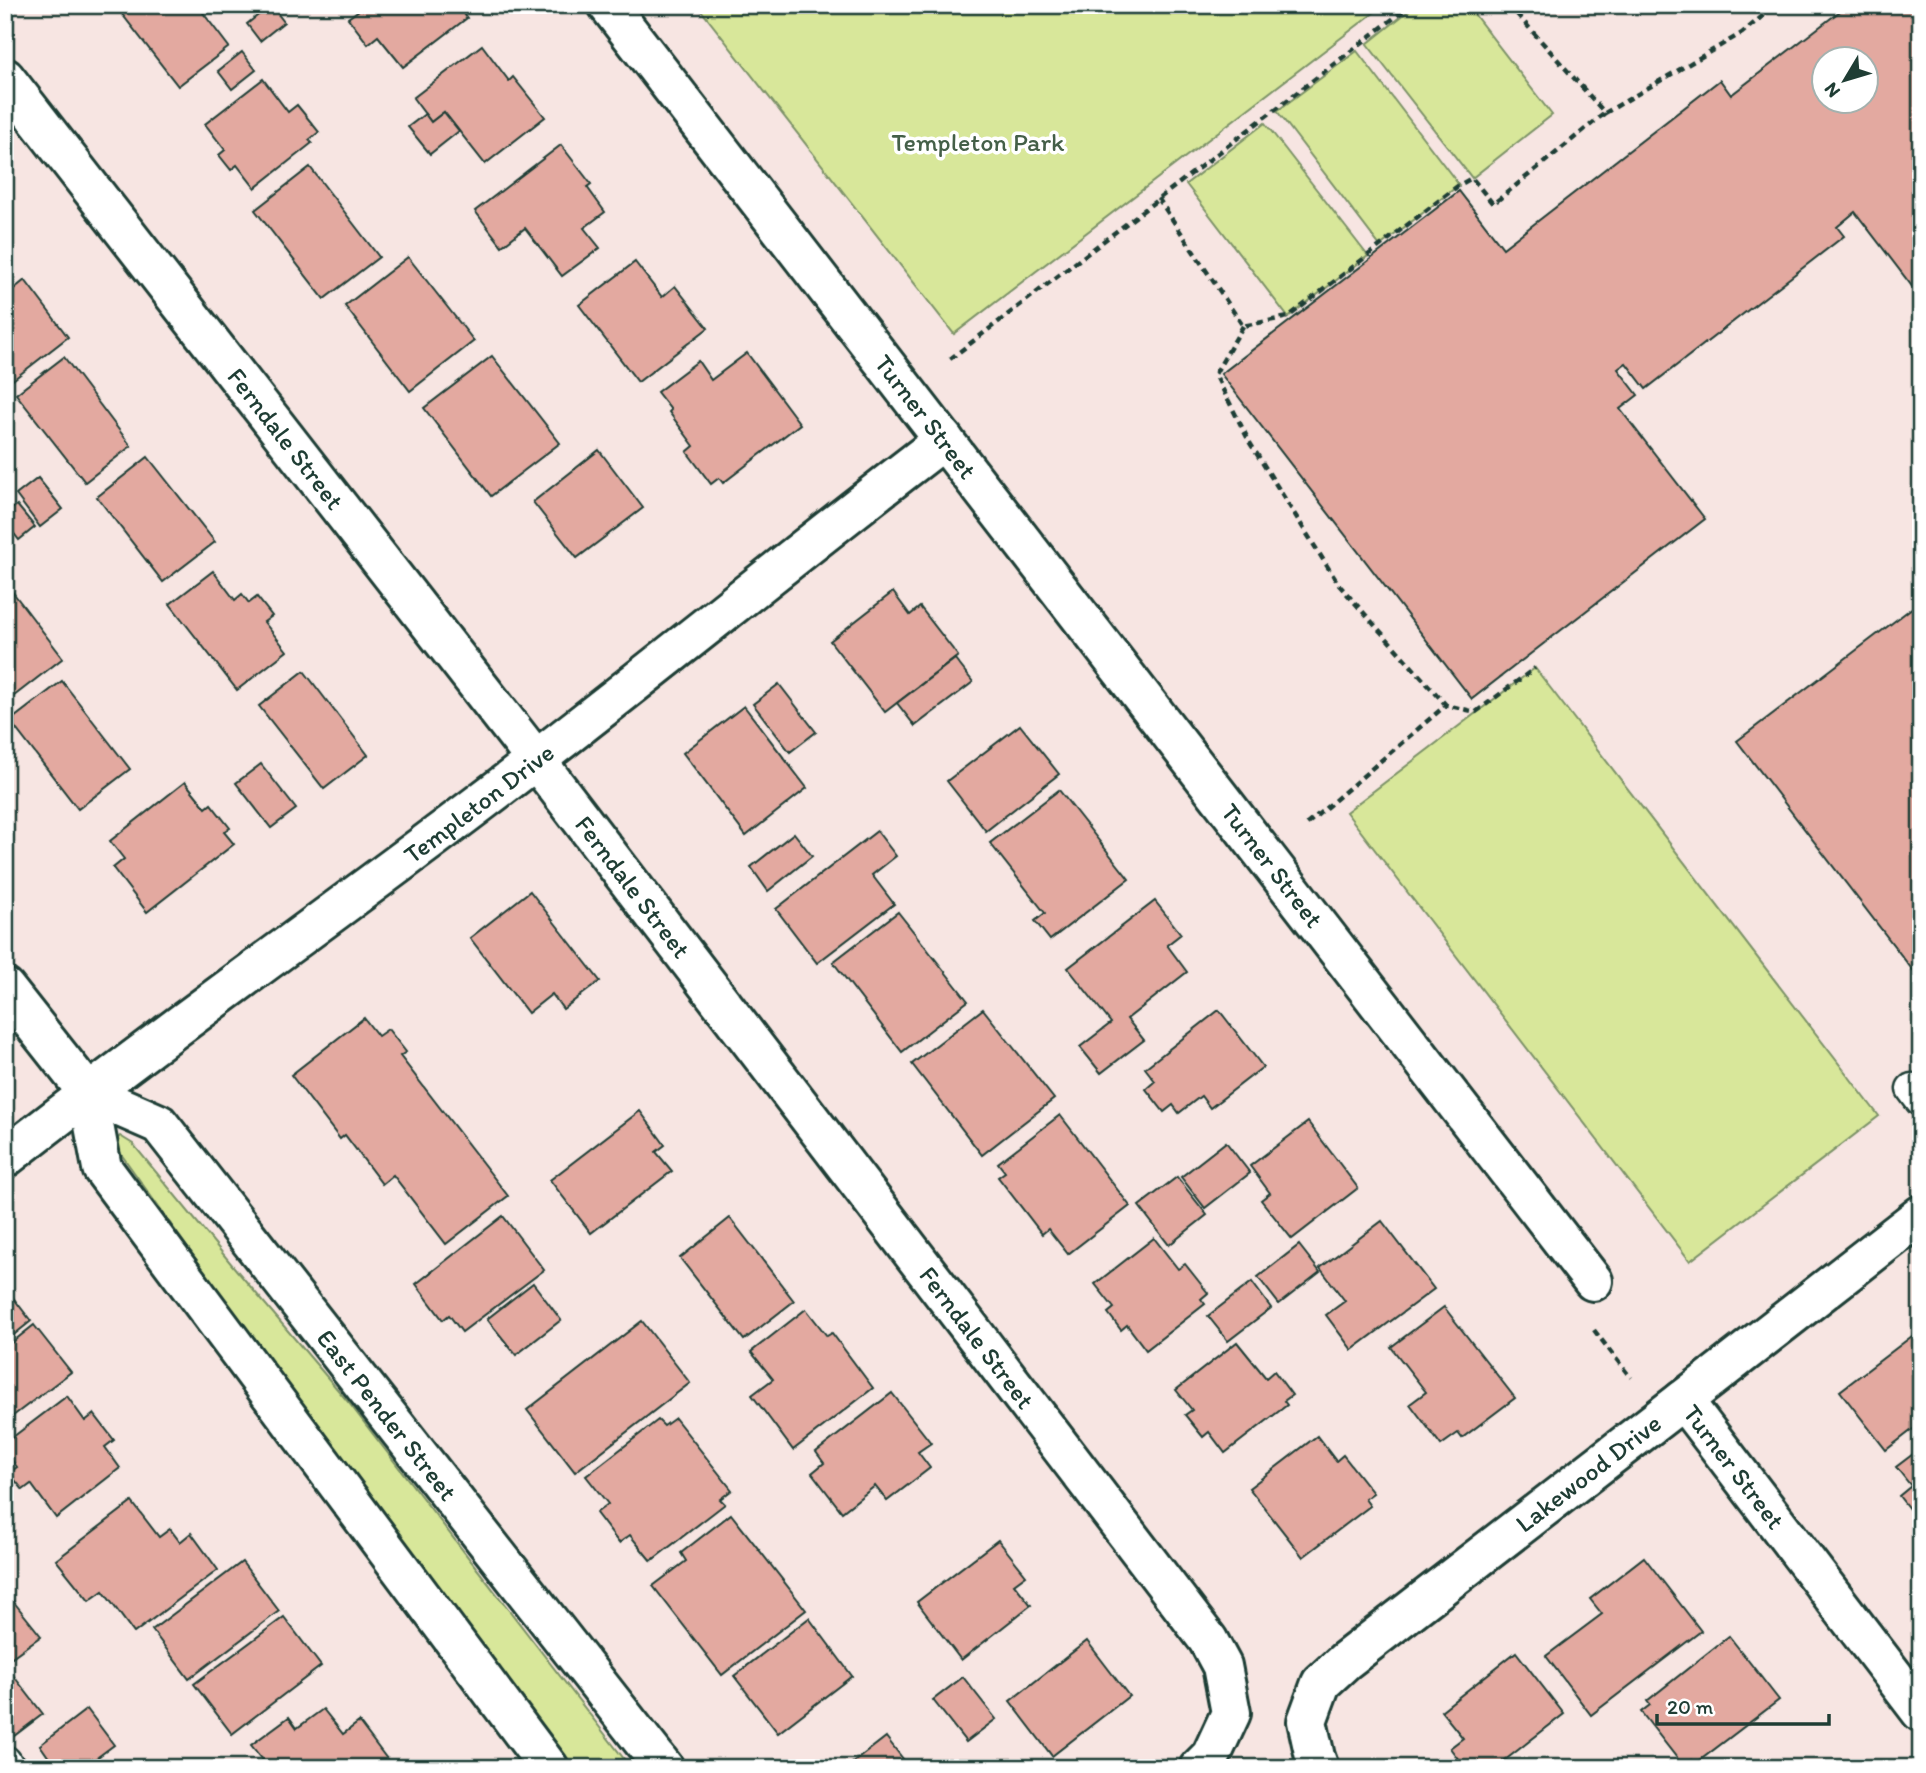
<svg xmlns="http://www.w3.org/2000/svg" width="1926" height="1773" font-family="Itim,sans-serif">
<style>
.green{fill:#d8e79a;stroke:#7c9267;stroke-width:2}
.building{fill:#e3a9a0;stroke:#1f3d34;stroke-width:2;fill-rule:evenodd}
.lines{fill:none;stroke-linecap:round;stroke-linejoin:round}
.service-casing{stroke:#1f3d34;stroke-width:35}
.minor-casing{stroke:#1f3d34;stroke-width:44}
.path{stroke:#1f3d34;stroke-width:4.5;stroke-dasharray:7 5;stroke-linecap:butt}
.service{stroke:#fff;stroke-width:30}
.minor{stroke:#fff;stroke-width:38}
.labels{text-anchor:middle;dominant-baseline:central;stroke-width:7;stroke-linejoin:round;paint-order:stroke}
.park-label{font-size:26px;fill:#445f48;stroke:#fff}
.street-label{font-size:26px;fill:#1f3d34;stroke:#fff}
</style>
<rect width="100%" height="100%" fill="#f7e5e2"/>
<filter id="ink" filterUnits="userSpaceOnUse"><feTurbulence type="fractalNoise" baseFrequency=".0143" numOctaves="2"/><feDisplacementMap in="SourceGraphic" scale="14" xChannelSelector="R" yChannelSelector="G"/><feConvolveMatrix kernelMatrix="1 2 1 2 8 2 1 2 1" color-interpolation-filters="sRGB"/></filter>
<g filter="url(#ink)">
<g class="green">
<polygon points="697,5 1384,5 954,334"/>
<polygon points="1416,5 1467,5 1552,115 1472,178 1367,44"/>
<polygon points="1357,51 1459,185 1380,246 1277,111"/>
<polygon points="1265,123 1368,256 1288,317 1186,184"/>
<polygon points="1535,668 1879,1116 1690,1261 1346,812"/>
<polygon points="120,1136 133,1144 233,1266 349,1403 631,1768 574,1768 349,1475 121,1154 115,1141"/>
</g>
<g class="building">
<polygon points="115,5 197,5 229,47 178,86"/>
<polygon points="271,5 284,22 260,41 247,24"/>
<polygon points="355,5 457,5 467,18 403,67 378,36 368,44 348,18 359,10"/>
<path d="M 1848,5 L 1921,5 L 1921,298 L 1855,212 L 1837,227 L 1844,236 L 1646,389 L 1626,363 L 1618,369 L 1638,395 L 1620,409 L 1705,519 L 1472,699 L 1221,374 L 1459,191 L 1503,248 L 1720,80 L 1731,95 ZM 1825,60 L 1867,60 L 1867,102 L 1825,102 Z"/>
<polygon points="482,45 509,81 513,77 545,117 485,164 444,112 431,122 413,98"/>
<polygon points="242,52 256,70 232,89 218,71"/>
<polygon points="263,79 288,112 297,105 319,132 309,140 312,143 255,188 237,165 231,170 219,155 225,150 205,124"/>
<polygon points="444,112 459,131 430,154 408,127 425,114 431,122"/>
<polygon points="561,145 591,184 587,187 605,212 584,228 600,248 562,276 525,228 502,246 475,211"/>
<polygon points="310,167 379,257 324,299 255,210"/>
<polygon points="408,257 474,341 410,391 345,306"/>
<polygon points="635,262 662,297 675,286 708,328 638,382 579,305"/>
<polygon points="25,280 68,337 5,386 5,296"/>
<polygon points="747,353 800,424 723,483 719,478 711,484 687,452 694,446 669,412 671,410 657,392 698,361 711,380"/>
<polygon points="492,356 560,443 491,496 424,408"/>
<polygon points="64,357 131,446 85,482 16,394"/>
<polygon points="599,450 643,508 577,558 533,502"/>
<polygon points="148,457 215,542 163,582 97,497"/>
<polygon points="38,478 63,509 40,527 16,495"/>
<polygon points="17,505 35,527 19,540 5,522 5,514"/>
<polygon points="213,571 235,600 242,594 249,603 257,597 272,616 264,622 287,651 237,690 170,604"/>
<polygon points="5,582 63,658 5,703"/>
<polygon points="893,592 910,615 920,607 958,656 885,712 830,641"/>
<polygon points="1921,601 1921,981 1737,741"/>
<polygon points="955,659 973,682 915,726 897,703"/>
<polygon points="304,671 368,755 324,789 259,706"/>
<polygon points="62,681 130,769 78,809 10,721"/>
<polygon points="779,684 816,732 790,752 753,704"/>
<polygon points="744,706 807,788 746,836 683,753"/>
<polygon points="1020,725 1059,774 986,831 947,781"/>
<polygon points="261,764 296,809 271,828 236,783"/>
<polygon points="185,782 206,808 211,804 230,828 224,832 234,844 147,912 113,868 124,859 110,841"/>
<polygon points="1059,790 1129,879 1050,940 1035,921 1045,913 990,843"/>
<polygon points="877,831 896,856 872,875 894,904 817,963 776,909"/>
<polygon points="794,833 812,856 768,891 751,867"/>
<polygon points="530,891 600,981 563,1009 552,994 528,1013 470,938"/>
<polygon points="1155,901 1181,934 1167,945 1187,972 1127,1019 1144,1040 1101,1073 1080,1047 1111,1023 1068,968"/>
<polygon points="898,912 968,1001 902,1052 833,962"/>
<polygon points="983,1009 1054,1099 982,1155 912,1064"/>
<polygon points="1219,1010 1263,1067 1210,1108 1201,1096 1179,1113 1173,1105 1164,1112 1146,1089 1155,1081 1145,1068"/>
<polygon points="364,1018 378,1036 388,1029 406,1052 400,1056 508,1196 446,1244 393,1175 382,1184 345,1135 340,1139 291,1075"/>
<polygon points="640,1111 665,1145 656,1152 672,1171 591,1233 550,1180"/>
<polygon points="1060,1115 1130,1206 1068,1254 1048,1229 1042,1234 998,1177 1005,1172 998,1163"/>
<polygon points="1308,1122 1358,1188 1292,1239 1261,1200 1270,1193 1250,1166"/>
<polygon points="1226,1142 1250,1173 1205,1208 1181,1177"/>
<polygon points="1177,1177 1207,1215 1169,1245 1139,1206"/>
<polygon points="503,1216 544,1270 462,1332 449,1315 443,1320 416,1284"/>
<polygon points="730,1218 794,1301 744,1340 680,1258"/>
<polygon points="1382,1221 1434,1289 1352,1350 1326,1315 1345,1301 1320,1268"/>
<polygon points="1154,1238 1178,1269 1185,1264 1208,1293 1201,1299 1205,1304 1146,1350 1127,1325 1121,1330 1108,1313 1114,1308 1095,1284"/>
<polygon points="1299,1245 1320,1272 1279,1304 1258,1277"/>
<polygon points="1252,1282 1271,1308 1228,1341 1208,1316"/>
<polygon points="533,1283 561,1320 516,1355 487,1319"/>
<polygon points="5,1287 31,1321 5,1342"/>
<polygon points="1444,1307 1515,1398 1462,1438 1458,1433 1441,1445 1410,1404 1426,1392 1391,1347"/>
<polygon points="806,1309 827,1336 832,1333 873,1388 793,1450 752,1395 773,1379 751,1352"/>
<polygon points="642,1321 690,1383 575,1472 527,1410"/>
<polygon points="34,1325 71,1372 5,1422 5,1348"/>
<polygon points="1920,1330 1921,1423 1886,1450 1840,1391"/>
<polygon points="1237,1342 1266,1378 1274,1371 1292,1395 1284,1401 1287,1405 1225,1453 1209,1432 1203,1437 1185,1415 1192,1410 1176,1390"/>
<polygon points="892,1393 931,1443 918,1452 930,1468 887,1501 875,1486 842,1512 812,1473 824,1463 816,1452"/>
<polygon points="67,1396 85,1421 94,1414 114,1440 105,1447 120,1468 56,1518 31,1484 23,1490 9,1473 17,1467 5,1451 5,1443"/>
<polygon points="675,1418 732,1490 720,1499 725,1504 651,1561 630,1535 619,1543 596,1513 608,1504 586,1476 658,1420 664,1426"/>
<polygon points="1317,1436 1336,1461 1343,1455 1373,1493 1365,1499 1370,1506 1303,1557 1249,1488"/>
<polygon points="1921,1448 1921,1524 1899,1496 1911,1486 1896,1467"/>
<polygon points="132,1502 159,1537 170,1529 180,1542 191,1533 218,1570 134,1633 103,1591 89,1601 56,1560"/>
<polygon points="731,1514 806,1610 722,1675 653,1586 686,1561 681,1553"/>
<polygon points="998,1540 1026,1575 1014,1584 1031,1605 961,1660 917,1602"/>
<polygon points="1644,1557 1701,1631 1591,1715 1546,1656 1602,1614 1590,1599"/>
<polygon points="242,1562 279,1611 189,1679 152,1630"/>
<polygon points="5,1591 41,1636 5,1662"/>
<polygon points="284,1617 321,1666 232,1734 194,1684"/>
<polygon points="809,1618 852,1676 778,1733 734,1676"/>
<polygon points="1729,1636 1779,1700 1695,1764 1692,1760 1684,1767 1641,1712 1650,1705 1647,1701"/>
<polygon points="1087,1641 1129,1696 1052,1756 1010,1701"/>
<polygon points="1516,1652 1564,1714 1495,1768 1465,1768 1450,1748 1463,1738 1441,1711"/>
<polygon points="6,1666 43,1714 14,1736 5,1724"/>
<polygon points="963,1677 996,1719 966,1742 933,1700"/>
<polygon points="87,1709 114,1745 83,1768 56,1768 40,1745"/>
<polygon points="323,1709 343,1734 359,1722 390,1763 384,1768 261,1768 266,1764 251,1745 289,1717 297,1728"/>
<polygon points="886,1737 910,1768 846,1768"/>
</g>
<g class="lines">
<g class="service-casing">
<g id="service">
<polyline points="1912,1089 1921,1101"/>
<polyline points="5,1761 10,1768"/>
</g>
</g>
<g class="minor-casing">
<g id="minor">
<path id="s1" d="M 608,5 L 1593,1281"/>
<path id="s2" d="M 5,78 L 536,760 L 1208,1640 L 1222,1666 L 1231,1713 L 1211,1756 L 1199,1768"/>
<path id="s3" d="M 5,988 L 88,1093 L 159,1124 L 664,1768"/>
<polyline points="88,1093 102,1168 549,1768"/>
<path id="s4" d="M 5,1158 C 161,1035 323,922 481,802 C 637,684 788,559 944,440"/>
<path id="s5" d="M 1683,1400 L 1921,1712"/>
<path id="s6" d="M 1319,1768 L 1315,1757 L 1307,1721 L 1321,1683 L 1345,1661 C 1537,1512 1730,1365 1921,1215"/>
</g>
</g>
<g class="path">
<polyline points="1509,5 1605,113 1742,33 1776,5"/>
<polyline points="1158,198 1243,326 1288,317 1459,185 1472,178 1493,204 1605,113"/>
<polyline points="1243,326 1215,374 1250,443 1339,585 1446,705 1476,712 1535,668"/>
<polyline points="950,359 1411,5"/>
<polyline points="1307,824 1446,705"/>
<polyline points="1594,1330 1631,1378"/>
</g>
<use href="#service" class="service"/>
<use href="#minor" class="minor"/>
</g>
</g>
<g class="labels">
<g class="park-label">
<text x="978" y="142">Templeton Park</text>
</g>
<g class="street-label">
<text stroke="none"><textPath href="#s1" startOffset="520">Turner Street</textPath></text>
<text stroke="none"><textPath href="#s2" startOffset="457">Ferndale Street</textPath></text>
<text stroke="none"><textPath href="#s4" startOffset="592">Templeton Drive</textPath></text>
<text stroke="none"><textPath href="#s1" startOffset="1087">Turner Street</textPath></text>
<text stroke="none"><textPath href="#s2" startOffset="1024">Ferndale Street</textPath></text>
<text stroke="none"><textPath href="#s2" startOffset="1591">Ferndale Street</textPath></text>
<text stroke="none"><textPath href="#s3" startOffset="581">East Pender Street</textPath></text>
<text stroke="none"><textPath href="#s5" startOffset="84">Turner Street</textPath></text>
<text stroke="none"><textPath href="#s6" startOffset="429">Lakewood Drive</textPath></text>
</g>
</g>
<rect width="1926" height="1773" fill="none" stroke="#fff" stroke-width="28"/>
<rect x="14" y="14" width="1898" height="1745" fill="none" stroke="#1f3d34" stroke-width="2.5" filter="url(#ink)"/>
<g transform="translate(1845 80) rotate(232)"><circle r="33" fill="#ffffff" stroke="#a5b1ae" stroke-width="2"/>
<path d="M0-5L12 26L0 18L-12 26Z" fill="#1f3d34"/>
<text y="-10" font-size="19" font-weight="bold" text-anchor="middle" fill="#1f3d34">N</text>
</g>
<path d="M1657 1714v10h172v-10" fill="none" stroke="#1f3d34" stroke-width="3.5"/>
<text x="1667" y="1714" font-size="21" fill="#1f3d34" stroke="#ffffff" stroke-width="5" paint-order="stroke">20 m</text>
</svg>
